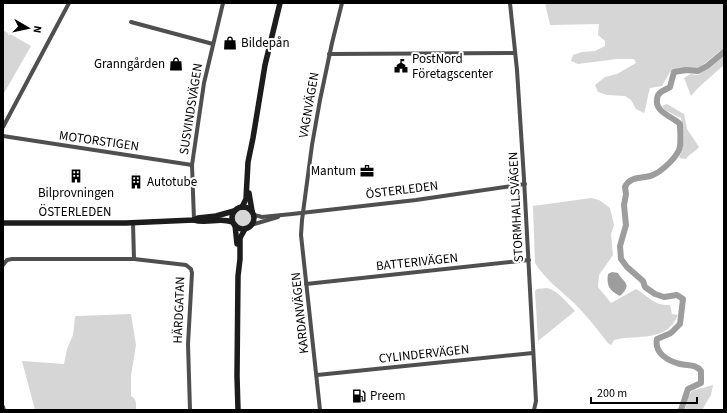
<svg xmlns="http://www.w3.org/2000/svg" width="727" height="413" font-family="'Source Sans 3',sans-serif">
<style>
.green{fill:#d6d6d6}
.water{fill:#9d9d9d}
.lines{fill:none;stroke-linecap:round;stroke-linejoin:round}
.river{stroke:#9d9d9d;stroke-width:6}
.minor{stroke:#4f4f4f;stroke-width:4}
.secondary{stroke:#1c1c1c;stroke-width:5.5}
.labels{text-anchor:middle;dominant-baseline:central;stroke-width:4;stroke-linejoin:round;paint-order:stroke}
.poi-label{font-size:13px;fill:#000;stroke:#fff;text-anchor:start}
.street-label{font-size:13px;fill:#000;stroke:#fff}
</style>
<rect width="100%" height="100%" fill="#fff"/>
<g class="green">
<path d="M 545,3 L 724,3 L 724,50 L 720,51 L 699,68 L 677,69 L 670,72 L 662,86 L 650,88 C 647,97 647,105 644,113 L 636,109 L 631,100 L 625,96 L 607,95 L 598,92 L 595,85 L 605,77 L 617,74 L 636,63 L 634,59 L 617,59 L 578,64 L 571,61 L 573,55 L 582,52 L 595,51 L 605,46 L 605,41 L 598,35 L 599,24 L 550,25 Z"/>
<polygon points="3,30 31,46 3,95"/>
<polygon points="724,55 724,65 698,88 691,96 684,78 691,74 698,75"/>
<path d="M 667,104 L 684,114 L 687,129 L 699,147 C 695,152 690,153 686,159 L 679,158 C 685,147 684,130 681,118 L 665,110 L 662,106 Z"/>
<path d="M 591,198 L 599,200 L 610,208 L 614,225 L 611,234 L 613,255 L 599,275 L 598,287 L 611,303 L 636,289 C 650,297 652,305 670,305 L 672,314 L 678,315 C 666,343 638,334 614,340 L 611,345 L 608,343 C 597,329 586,315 574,303 C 560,290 545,279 535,263 L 533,206 Z"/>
<circle cx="243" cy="218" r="9"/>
<path d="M 547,288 C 559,291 567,303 575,311 L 538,341 L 535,291 L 537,289 Z"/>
<path d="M 131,314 L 136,345 L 131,376 L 131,396 C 137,399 136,404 136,410 L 35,410 L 22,361 L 64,364 L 67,349 L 73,335 L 75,317 L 76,316 Z"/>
<polygon points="713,385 711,395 702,410 685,410 688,397 692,391"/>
</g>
<path class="water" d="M 612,272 L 618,273 C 622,282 634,283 620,296 C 610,291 606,286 608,274 Z"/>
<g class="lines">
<path class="river" d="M 681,410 L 688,389 L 701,383 L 701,371 C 696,364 688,366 680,364 C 668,361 654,353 657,339 L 671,333 L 680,324 L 683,299 L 677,295 L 664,297 L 655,294 L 645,287 L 643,281 L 627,267 L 621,259 L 620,246 L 626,225 L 624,205 L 626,194 L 625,187 C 630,175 645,179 653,175 C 662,171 679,156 680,146 C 681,139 680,131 680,124 C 673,117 655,112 657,100 C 657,96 658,94 661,92 C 664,90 667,89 670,87 L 674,72 L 686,70 L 698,71 L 707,66 L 724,52"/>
<g class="minor">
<polyline points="510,3 517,70 524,179 536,401 534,410"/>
<polyline points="131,22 213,44"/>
<polyline points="329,54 515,53"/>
<polyline points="3,127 69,3"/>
<polyline points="3,136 192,165"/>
<polyline points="254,215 262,217 292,214 416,200 525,184"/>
<polyline points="194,220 192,165 204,83 223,3"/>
<polyline points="133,223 134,259"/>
<polyline points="251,225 278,217"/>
<polyline points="3,265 7,260 12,259 134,259 186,265 191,269 192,273 188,344 190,410"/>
<polyline points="306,284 529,260"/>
<polyline points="317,375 533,353"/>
<polyline points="3,407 4,410"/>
<polyline points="320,410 301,235 302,220 312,145 320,100 332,43 342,3"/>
</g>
<g class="secondary">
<polyline points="249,193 252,211"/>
<circle cx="243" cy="218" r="11"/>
<polyline points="242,207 246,199 248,162 253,138 265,65 280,3"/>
<path d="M 194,220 C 207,224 220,217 232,222"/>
<polyline points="3,223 126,223 194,220 198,218 216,216 234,211"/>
<polyline points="235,225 237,244"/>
<polyline points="238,410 237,376 238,276 240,259 240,238 245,229"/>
</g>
</g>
<defs>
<g id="shop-bare" transform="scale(1.08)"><path d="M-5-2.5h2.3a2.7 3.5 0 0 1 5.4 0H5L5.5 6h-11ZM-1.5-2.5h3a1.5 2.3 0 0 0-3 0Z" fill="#000" stroke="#fff" stroke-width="2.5" paint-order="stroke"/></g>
<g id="civic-bare" transform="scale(1.08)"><path d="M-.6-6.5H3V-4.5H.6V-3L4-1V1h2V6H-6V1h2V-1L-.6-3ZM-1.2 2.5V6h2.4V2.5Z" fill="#000" stroke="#fff" stroke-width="2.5" paint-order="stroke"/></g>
<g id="office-bare" transform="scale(1.08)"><path d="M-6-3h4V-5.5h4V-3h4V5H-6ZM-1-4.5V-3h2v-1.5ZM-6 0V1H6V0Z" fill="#000" stroke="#fff" stroke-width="2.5" paint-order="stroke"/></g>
<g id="building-bare" transform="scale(1.08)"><path d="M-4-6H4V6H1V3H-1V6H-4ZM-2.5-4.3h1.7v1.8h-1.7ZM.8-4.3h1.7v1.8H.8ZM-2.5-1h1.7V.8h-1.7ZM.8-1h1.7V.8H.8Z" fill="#000" stroke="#fff" stroke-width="2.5" paint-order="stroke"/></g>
<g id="fuel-bare" transform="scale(1.08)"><path d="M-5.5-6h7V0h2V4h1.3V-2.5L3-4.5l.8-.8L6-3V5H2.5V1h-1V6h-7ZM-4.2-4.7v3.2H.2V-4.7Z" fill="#000" stroke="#fff" stroke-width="2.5" paint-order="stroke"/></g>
</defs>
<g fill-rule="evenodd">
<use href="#shop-bare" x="230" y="43"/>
<use href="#shop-bare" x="176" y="64"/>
<use href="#civic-bare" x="401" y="66"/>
<use href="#office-bare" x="367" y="171"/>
<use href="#building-bare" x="76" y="176"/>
<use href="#building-bare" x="136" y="182"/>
<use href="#fuel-bare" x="359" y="396"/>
</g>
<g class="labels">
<g class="poi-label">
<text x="241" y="43">Bildepån</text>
<text x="412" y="59">PostNord<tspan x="412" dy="15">Företagscenter</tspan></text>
<text x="165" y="64" text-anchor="end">Granngården</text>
<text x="356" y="171" text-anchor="end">Mantum</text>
<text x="147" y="182">Autotube</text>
<text x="76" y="193" text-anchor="middle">Bilprovningen</text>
<text x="370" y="396">Preem</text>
</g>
<g class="street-label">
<text transform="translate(309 105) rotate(-80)">VAGNVÄGEN</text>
<text transform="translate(191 109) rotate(-81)">SUSVINDSVÄGEN</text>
<text transform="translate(99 141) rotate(8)">MOTORSTIGEN</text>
<text transform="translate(402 190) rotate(-7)">ÖSTERLEDEN</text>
<text transform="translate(516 207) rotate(-93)">STORMHALLSVÄGEN</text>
<text x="75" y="212">ÖSTERLEDEN</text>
<text transform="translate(417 262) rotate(-6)">BATTERIVÄGEN</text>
<text transform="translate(179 310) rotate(-88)">HÄRDGATAN</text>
<text transform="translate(300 313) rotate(-96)">KARDANVÄGEN</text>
<text transform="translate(424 354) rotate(-6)">CYLINDERVÄGEN</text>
</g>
</g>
<rect width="727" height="413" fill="none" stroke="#000000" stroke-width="8"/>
<g transform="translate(28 28) rotate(99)" stroke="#ffffff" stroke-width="3" paint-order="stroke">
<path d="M0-3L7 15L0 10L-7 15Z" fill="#000000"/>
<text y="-6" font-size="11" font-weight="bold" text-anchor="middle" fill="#000000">N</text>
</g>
<path d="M591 397v6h106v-6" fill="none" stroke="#000000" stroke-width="2"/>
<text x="597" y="397" font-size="12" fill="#000000" stroke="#ffffff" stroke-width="3" paint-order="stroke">200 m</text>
</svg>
